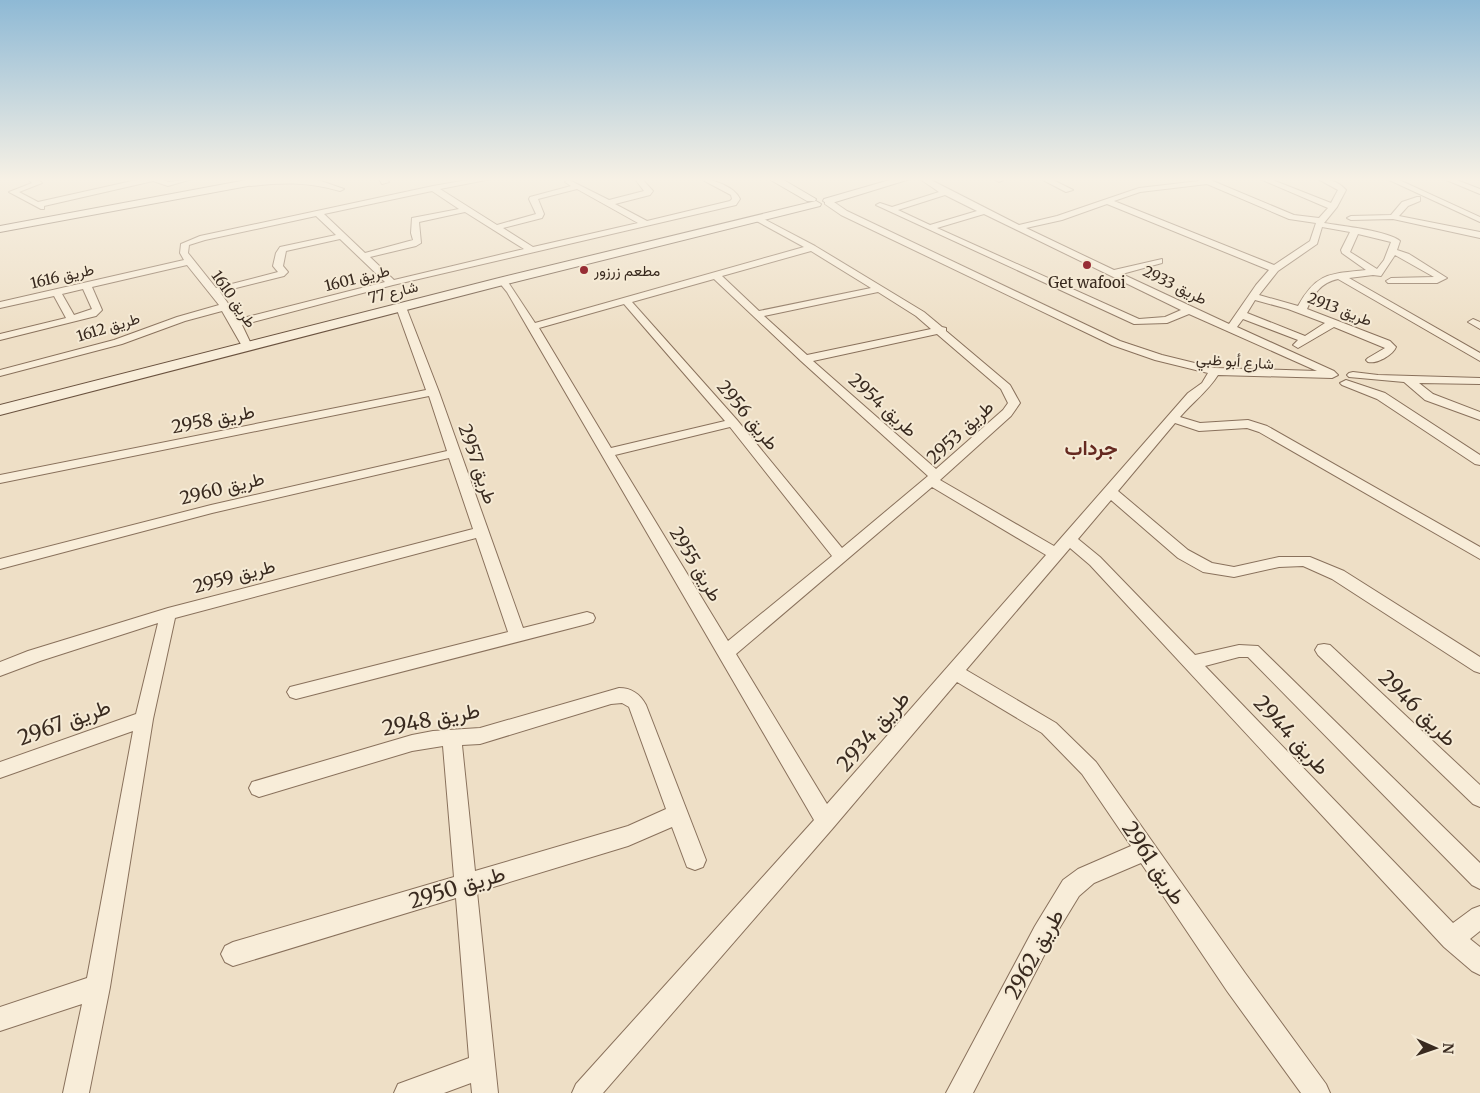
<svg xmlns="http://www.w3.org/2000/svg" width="1480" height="1093" font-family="Merriweather,Vazirmatn,serif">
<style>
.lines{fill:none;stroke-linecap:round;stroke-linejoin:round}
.street-casing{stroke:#89715c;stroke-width:2}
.secondary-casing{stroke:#6a523f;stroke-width:2}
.street{fill:#f8edd9;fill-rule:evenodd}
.secondary{fill:#f8edd9;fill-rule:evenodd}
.poi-dot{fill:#972d35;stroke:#f5ead5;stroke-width:2}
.labels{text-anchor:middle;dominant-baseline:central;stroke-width:4;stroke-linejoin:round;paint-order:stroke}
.far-poi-label{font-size:15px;fill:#392a1f;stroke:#f5ead5;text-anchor:start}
.far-street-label{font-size:15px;fill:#392a1f;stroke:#f5ead5}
.street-label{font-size:18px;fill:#392a1f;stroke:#f5ead5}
.quarter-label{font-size:20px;font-weight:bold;fill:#652920;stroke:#f5ead5}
.near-street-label{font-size:21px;fill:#392a1f;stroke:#f5ead5}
</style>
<rect width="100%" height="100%" fill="#eedfc6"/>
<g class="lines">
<g class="street-casing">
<g id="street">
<polygon points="28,179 37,179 42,183 19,192 38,202 141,179 162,179 168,182 192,179 168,186 153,181 44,206 44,209 41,209 9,192 32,183"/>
<path d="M 274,179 L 318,180 L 344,189 L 340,191 C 308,182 284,182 251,186 L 247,184 L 251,182 Z"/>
<polygon points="379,179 386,179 389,182 382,184"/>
<path d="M 473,179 L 491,179 L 440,189 L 497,225 L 536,214 L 529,199 L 530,197 L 571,186 L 565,182 L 569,180 L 609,200 L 644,191 L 635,179 L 642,179 L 653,191 L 650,195 L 615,204 L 647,221 L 730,201 L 732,199 L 731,195 L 701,179 C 713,179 735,187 740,199 L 736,205 L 393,285 L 242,325 L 252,346 L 247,349 L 242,346 L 222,311 L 185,321 L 122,344 L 0,376 L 0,370 L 114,340 L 177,317 L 219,305 L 187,265 L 92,287 L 102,310 L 96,316 L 0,340 L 0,334 L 66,318 L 54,296 L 0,308 L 0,302 L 184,260 L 180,253 L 181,244 L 200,236 L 433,186 ZM 577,189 L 638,223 L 533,247 L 503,228 L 542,218 L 544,214 L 538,199 ZM 432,191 L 459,209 L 412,218 L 411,233 L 413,240 L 365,253 L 324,214 ZM 465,212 L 524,249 L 394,280 L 370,257 L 416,246 L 421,243 L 419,222 ZM 316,216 L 336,235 L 280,247 L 276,253 L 273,266 L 278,272 L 216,288 L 188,253 L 189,245 L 205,240 ZM 340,239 L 385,282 L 239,319 L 220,292 L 284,276 L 288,272 L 283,266 L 286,251 ZM 83,289 L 92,309 L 74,315 L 62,294 Z"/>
<path d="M 920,179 L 929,179 L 1019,225 L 1057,216 L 1139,188 L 1199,181 L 1198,179 L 1208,179 L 1294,215 L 1319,218 L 1328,208 L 1260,179 L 1270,179 L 1331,203 L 1338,190 L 1318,179 C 1329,179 1338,181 1346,190 L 1337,207 L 1324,223 C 1342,226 1389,231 1400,241 L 1397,250 L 1409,254 L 1447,278 L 1437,283 L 1388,283 L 1386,281 L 1391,278 L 1434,277 L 1395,255 L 1381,276 L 1373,275 L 1349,278 L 1480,353 L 1480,361 L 1338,279 C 1320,283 1314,294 1307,309 L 1390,341 L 1396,347 C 1393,355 1377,364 1368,362 L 1366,360 L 1368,358 L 1385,348 L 1334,327 L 1298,348 L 1293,345 L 1298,340 L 1243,319 L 1237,327 L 1334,371 L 1338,375 L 1332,378 L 1218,375 C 1208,391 1193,402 1180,417 L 1200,423 L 1248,420 L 1267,426 L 1480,547 L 1480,559 L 1259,432 L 1247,428 L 1199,431 L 1175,423 L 1118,491 L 1188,550 L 1212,563 L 1234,567 L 1279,557 L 1310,557 L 1344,571 L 1480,657 L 1480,673 L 1474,671 L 1332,579 L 1303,566 L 1279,567 L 1234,577 L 1203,572 L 1178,558 L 1111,500 L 1078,539 L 1100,557 L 1195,655 L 1239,645 L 1258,646 L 1480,863 L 1480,889 L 1472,885 L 1248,657 L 1239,657 L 1205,666 L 1453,923 L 1472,909 L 1480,906 L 1480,931 L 1470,939 L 1480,947 L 1480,975 L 1472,971 L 1444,947 L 1090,565 L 1070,548 L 966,670 L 1056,723 L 1096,762 L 1245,973 L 1326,1084 L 1330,1093 L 1301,1093 L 1227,991 L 1141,863 L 1094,883 L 1079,896 L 1051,942 L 973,1093 L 946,1093 L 1035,926 L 1063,880 L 1078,869 L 1131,846 L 1082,774 L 1042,733 L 957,682 L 833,828 L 603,1093 L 572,1093 L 576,1084 L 814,820 L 507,292 L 498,281 L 500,279 L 506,279 L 535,323 L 804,247 L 751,218 L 758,216 L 815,246 L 924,312 L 942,327 L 946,328 L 946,331 L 1010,385 L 1020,403 L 1011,416 L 940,480 L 1054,546 L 1188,393 L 1202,383 L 1208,373 L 1155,360 L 1112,345 L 841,215 L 825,204 L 825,200 L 831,200 L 847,211 L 1120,341 L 1162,355 L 1215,368 L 1317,371 L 1189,314 L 1167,323 L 1134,324 L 876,205 L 880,203 L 892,207 L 939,192 ZM 1207,184 L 1289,219 L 1316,223 L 1310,241 L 1274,265 L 1114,201 L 1140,192 ZM 945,195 L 977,211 L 930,225 L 898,210 ZM 1107,204 L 1269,270 L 1256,285 L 1229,324 L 1122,274 L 1162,263 L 1162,259 L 1114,270 L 1026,228 L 1062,220 ZM 984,214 L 1181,310 L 1165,317 L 1139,319 L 937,228 ZM 1322,227 L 1350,232 L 1341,250 L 1342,253 L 1366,270 C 1330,274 1317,272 1298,306 L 1259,295 L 1278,271 L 1317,244 ZM 1358,234 L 1391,242 L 1384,260 L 1377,269 L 1350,252 ZM 811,251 L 871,288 L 759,311 L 722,276 ZM 714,279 L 801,361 L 928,476 L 842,548 L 737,420 L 632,302 ZM 878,292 L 916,316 L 931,329 L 807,355 L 764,316 ZM 1255,300 L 1288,309 L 1325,323 L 1305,336 L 1247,313 ZM 624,304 L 725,421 L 611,448 L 539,328 ZM 937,334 L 1001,389 L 1008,403 L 1003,410 L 936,469 L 813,361 ZM 730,427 L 832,556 L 728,641 L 615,455 ZM 932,487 L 1046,555 L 827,804 L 736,654 Z"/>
<polygon points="994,179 1002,179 1003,180 999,182"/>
<polygon points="1041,179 1051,179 1073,190 1066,192"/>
<polygon points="1387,179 1397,179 1480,217 1480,222"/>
<polygon points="1444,179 1454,179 1480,189 1480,194"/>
<polygon points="1417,197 1420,197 1420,201 1408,206 1399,216 1480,232 1480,238 1393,219 1351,220 1347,218 1351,216 1391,215 1402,202"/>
<polygon points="401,304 406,307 439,392 523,628 587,612 593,614 595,618 593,622 587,624 296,699 290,697 287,692 290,687 508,632 476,538 175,618 153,719 110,987 89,1093 63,1093 82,1004 0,1031 0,1007 87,978 133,731 0,778 0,762 136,714 158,623 40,661 0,676 0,662 28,651 168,608 473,529 449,458 212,513 0,569 0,559 211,505 447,451 429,396 0,483 0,475 426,390 396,307"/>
<polygon points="1473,319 1480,322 1480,329 1468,322"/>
<polygon points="1353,372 1378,375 1480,378 1480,384 1419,383 1433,394 1480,412 1480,420 1425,400 1404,382 1349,377 1347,375 1349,373"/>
<polygon points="1346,380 1385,393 1480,455 1480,465 1475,464 1377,399 1342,385 1340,383"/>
<polygon points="1324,644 1330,645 1480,785 1480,807 1473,804 1318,655 1315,650 1318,645"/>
<path d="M 619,688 C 632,688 640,694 646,705 L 706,860 L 703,867 L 695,870 L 687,867 L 672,827 L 628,846 L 477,892 L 498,1093 L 472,1093 L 471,1083 L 444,1093 L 394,1093 L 398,1084 L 469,1058 L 456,898 L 233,966 L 225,962 L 221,954 L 225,946 L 233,942 L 454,877 L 443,746 L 412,751 L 259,797 L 252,794 L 249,788 L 252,782 L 412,735 L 433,731 L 480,728 ZM 622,703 L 629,707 L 666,809 L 628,826 L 475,871 L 462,745 L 480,744 L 611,704 Z"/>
</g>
</g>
<g class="secondary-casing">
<g id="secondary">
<polygon points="252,179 274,179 269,182 0,232 0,226"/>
<polygon points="769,179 782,179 816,199 815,201 807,201"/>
<polygon points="893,179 910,179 832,203 828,204 823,201 824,199"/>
<polygon points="816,201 821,204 820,206 507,284 0,415 0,405 499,278"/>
</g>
</g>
<use href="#street" class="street"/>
<use href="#secondary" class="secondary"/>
</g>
<linearGradient id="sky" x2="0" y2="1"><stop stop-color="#8eb9d5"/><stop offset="0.54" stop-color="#f7f1e5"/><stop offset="1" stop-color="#f7f1e5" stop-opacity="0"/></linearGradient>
<rect width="1480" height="332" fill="url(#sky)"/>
<g class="poi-dot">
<circle cx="1087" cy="265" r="5"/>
<circle cx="584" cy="270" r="5"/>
</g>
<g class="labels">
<g class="far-poi-label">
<text x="594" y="270">مطعم زرزور</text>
<text x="1087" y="282" text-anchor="middle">Get wafooi</text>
</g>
<g class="far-street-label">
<text transform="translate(62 276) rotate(-13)">طريق 1616</text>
<text transform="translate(357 278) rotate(-14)">طريق 1601</text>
<text transform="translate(1175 285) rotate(26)">طريق 2933</text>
<text transform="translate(393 292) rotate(-14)">شارع 77</text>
<text transform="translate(234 299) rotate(55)">طريق 1610</text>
<text transform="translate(1340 309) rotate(21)">طريق 2913</text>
<text transform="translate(108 327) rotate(-17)">طريق 1612</text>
<text transform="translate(1235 361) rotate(4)">شارع أبو ظبي</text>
</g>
<g class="street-label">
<text transform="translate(883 405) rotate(42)">طريق 2954</text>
<text transform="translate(748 415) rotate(50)">طريق 2956</text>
<text transform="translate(213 419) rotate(-11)">طريق 2958</text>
<text transform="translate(960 432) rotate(-43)">طريق 2953</text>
<text transform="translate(478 464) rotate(71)">طريق 2957</text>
<text transform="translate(222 488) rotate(-14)">طريق 2960</text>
<text transform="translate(696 564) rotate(59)">طريق 2955</text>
<text transform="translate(234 576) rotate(-15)">طريق 2959</text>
</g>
<g class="quarter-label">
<text x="1091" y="447">جرداب</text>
</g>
<g class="near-street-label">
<text transform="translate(1418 708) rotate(44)">طريق 2946</text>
<text transform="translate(431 719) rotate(-11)">طريق 2948</text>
<text transform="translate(64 722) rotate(-20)">طريق 2967</text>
<text transform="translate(873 731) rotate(-49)">طريق 2934</text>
<text transform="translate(1292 735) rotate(47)">طريق 2944</text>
<text transform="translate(1154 863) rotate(56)">طريق 2961</text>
<text transform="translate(457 887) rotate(-17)">طريق 2950</text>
<text transform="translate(1034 954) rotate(-61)">طريق 2962</text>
</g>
</g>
<g transform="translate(1435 1048) rotate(92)" stroke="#f5ead5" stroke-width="4" paint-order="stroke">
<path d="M0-4L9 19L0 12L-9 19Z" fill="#392a1f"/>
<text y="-8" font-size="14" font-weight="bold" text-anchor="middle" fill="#392a1f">N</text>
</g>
</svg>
